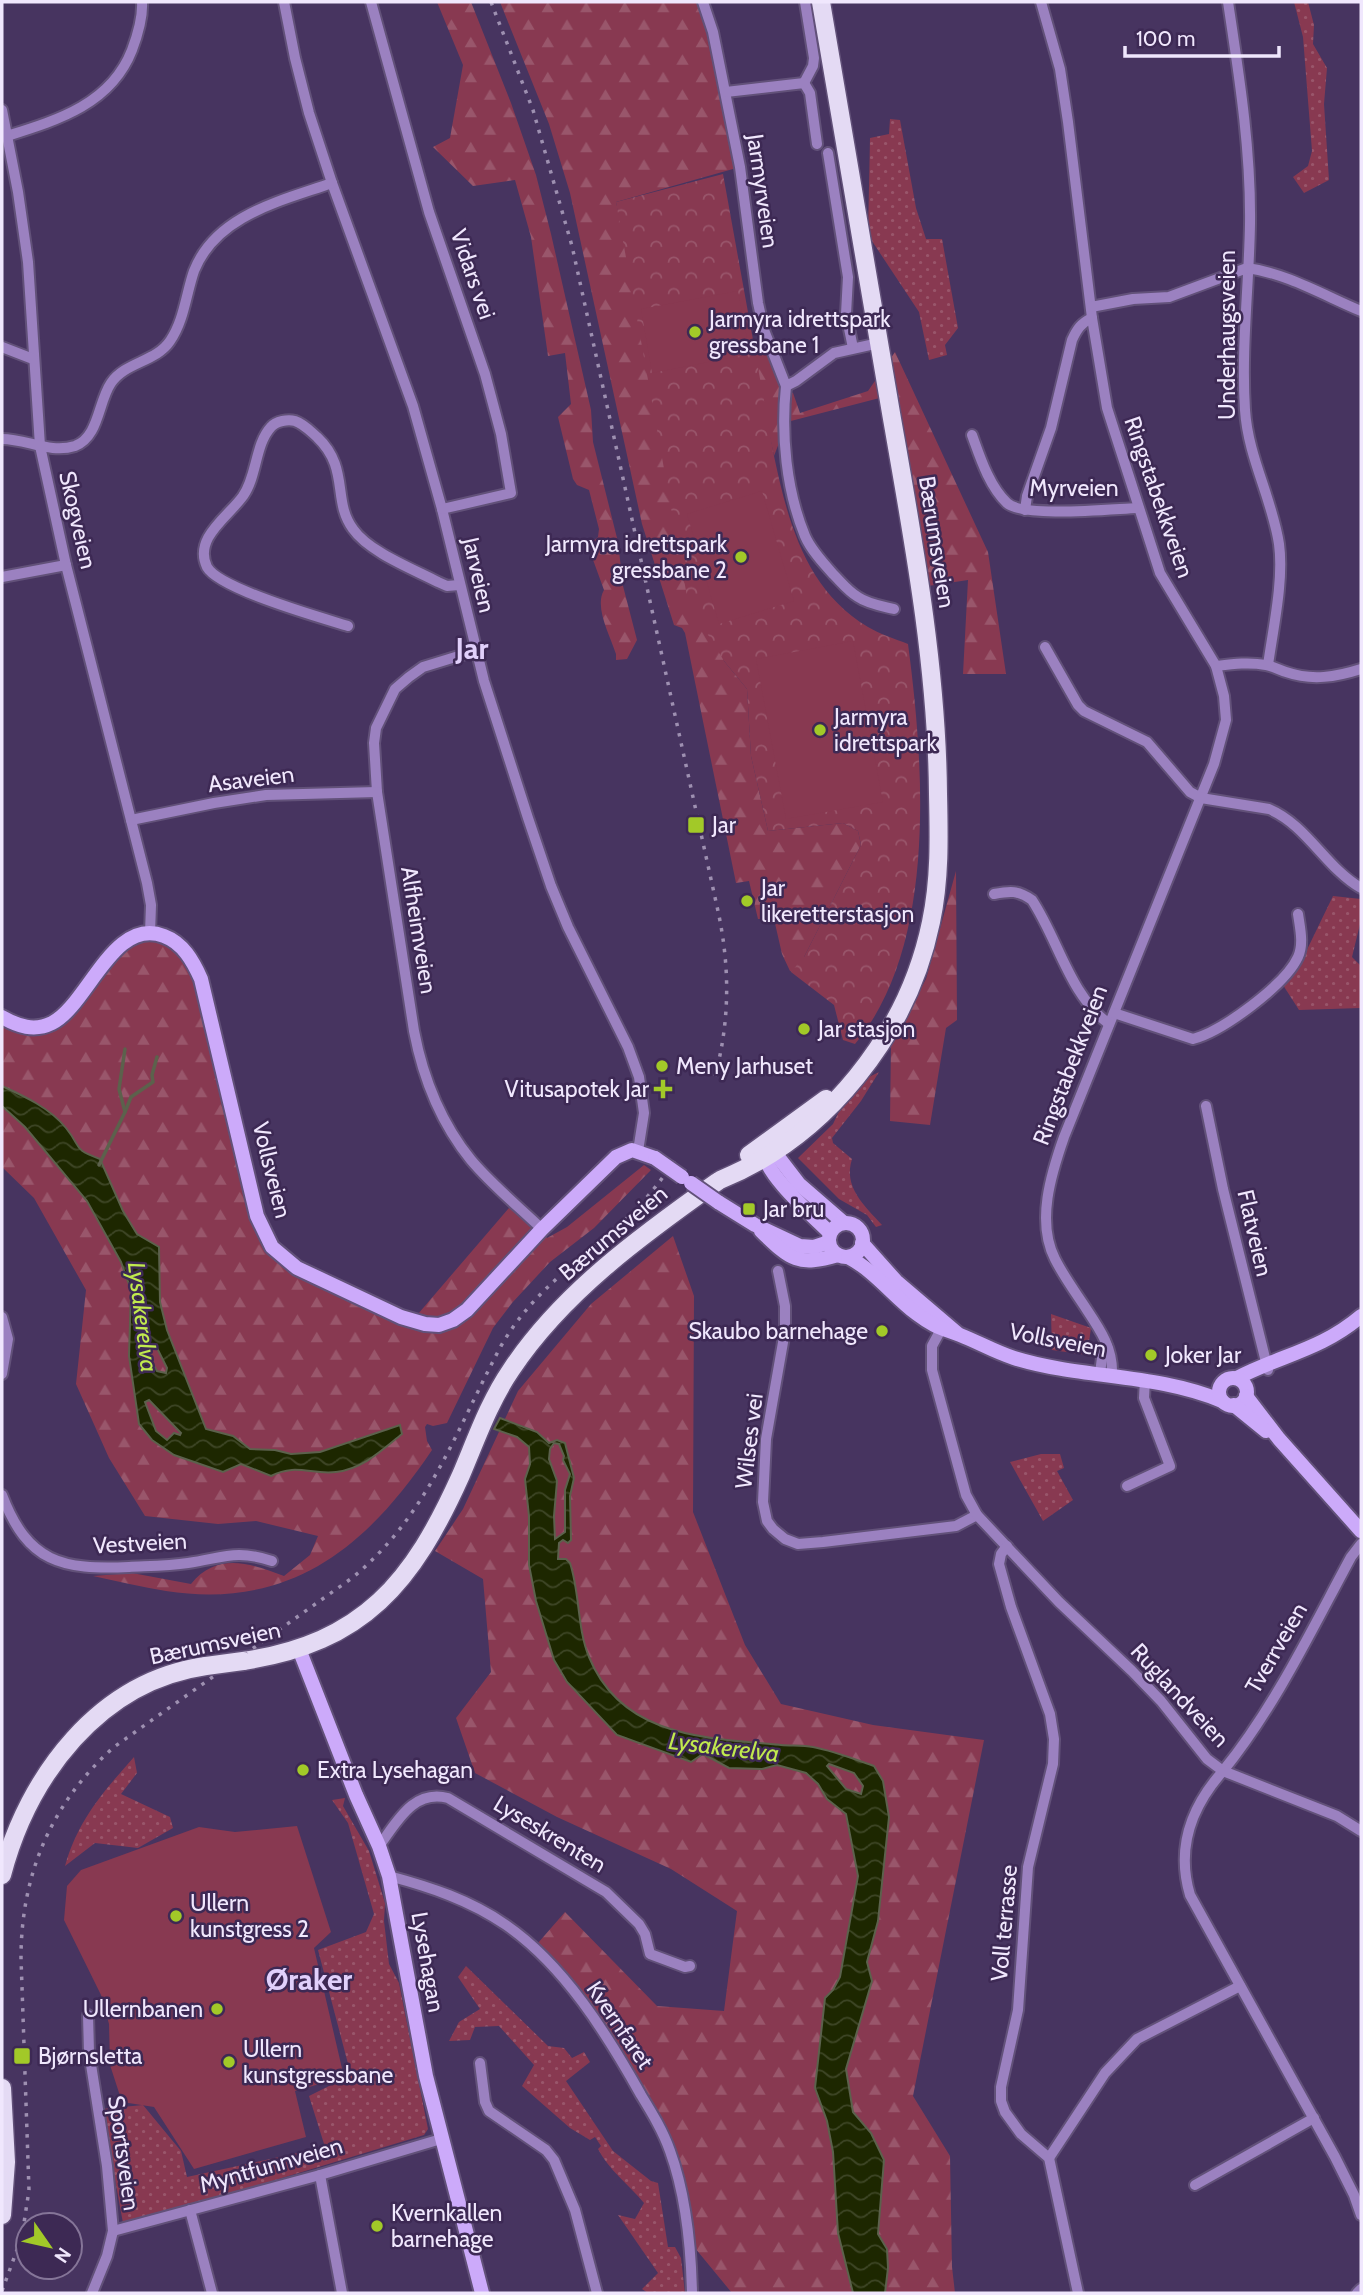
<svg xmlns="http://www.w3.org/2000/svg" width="1363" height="2295" font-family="Cabin,sans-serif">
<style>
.grass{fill:url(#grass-dots)}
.forest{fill:url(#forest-firs)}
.park{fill:url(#park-crowns)}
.garden{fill:#883951}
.water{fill:url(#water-waves);stroke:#5c614c;stroke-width:2;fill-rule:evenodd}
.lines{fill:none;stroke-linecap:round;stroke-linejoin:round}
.stream{stroke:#5c614c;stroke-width:3.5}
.street-casing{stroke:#625179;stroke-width:14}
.secondary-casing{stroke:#625179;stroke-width:18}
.primary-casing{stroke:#625179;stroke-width:21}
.street{stroke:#9b81c0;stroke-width:10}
.secondary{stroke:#ccaafa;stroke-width:14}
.primary{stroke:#e4daf4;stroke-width:18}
.rail{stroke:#9e90b1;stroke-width:3.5;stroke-dasharray:3.5 7;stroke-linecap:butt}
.secondary-bridge-casing{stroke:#625179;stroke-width:18;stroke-linecap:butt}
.primary-bridge-casing{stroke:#625179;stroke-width:21;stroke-linecap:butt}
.secondary-bridge{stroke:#ccaafa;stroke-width:14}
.primary-bridge{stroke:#e4daf4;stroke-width:18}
.poi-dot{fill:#a2c928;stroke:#3d2954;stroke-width:2.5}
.labels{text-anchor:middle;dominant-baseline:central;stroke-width:5;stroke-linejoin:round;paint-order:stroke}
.street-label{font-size:23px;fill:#f0e7fd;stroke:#3d2954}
.poi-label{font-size:23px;fill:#f0e7fd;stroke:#3d2954;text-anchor:start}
.water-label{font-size:24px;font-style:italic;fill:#c1ea4e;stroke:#3d2954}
.district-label{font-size:30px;font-weight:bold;fill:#e1d0fb;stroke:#3d2954}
</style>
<defs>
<pattern id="grass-dots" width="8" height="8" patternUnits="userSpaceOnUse" patternTransform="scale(1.75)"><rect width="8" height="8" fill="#883951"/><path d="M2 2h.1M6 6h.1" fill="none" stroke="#99566b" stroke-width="1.8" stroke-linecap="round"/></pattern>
<pattern id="forest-firs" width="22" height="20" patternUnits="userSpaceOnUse" patternTransform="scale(1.75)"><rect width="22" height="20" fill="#883951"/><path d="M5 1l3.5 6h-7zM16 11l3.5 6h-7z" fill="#99566b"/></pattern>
<pattern id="park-crowns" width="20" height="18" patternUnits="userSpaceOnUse" patternTransform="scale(1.75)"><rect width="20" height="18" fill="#883951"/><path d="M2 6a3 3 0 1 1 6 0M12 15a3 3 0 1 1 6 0" fill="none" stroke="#99566b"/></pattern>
<pattern id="water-waves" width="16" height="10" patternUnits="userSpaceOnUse" patternTransform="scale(1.75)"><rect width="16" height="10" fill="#1d2700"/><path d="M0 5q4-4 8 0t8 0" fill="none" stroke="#3e4626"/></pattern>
</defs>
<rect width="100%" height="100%" fill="#473460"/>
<g class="grass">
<polygon points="1294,2 1308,2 1314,25 1313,44 1327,68 1324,104 1329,180 1304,193 1293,177 1308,166 1312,151 1303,37"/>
<polygon points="890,119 900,120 916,208 926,239 942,239 958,328 945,345 947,355 929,360 919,312 868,235 870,138 889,134"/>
<polygon points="1333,896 1361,899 1361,920 1352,957 1361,966 1361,1008 1299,1010 1283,985 1301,962"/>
<path d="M 879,1072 L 861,1101 L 832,1138 L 833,1143 L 852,1159 C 843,1187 864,1205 882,1225 L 876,1227 L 867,1215 L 839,1199 L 798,1158 L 833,1124 L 844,1101 L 867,1078 Z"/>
<polygon points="1051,1314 1091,1328 1087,1355 1052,1350"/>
<polygon points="1041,1454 1060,1454 1064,1468 1057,1471 1073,1500 1043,1521 1010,1462"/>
<path d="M 134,1757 L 137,1773 L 121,1794 L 170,1817 L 173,1828 L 138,1848 L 95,1843 L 65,1866 C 78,1820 103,1792 134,1757 Z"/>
<polygon points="345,1798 343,1806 369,1851 385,1903 384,1921 389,1964 399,1983 428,2129 424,2135 199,2203 123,2223 102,2109 143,2105 181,2151 187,2177 325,2147 309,2096 351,2075 318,1950 366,1932 374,1914 348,1823 332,1800"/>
<path d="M 466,1966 L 548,2046 L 564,2048 L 572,2058 L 584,2052 L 590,2062 L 566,2081 L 613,2151 L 651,2181 L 658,2183 L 668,2247 L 675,2247 L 681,2258 L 685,2293 L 648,2293 L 642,2289 L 658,2273 L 618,2215 L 635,2219 L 644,2203 C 629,2185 608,2169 598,2149 L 601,2146 L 595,2137 L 590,2140 L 570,2128 L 522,2086 L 534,2065 L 499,2026 L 475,2027 L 470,2040 L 449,2041 L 459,2022 L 480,2009 L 458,1977 Z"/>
</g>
<g class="forest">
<path d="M 437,2 L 471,2 L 511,103 L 536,175 L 551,234 L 591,410 L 593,442 L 618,542 L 623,586 L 637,640 L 627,659 L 616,660 L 616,654 C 610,635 594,607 604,590 L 592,557 L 591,543 L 598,537 L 599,529 L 589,490 L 577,485 L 573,479 L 558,417 L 571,404 L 565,353 L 548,356 L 531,237 L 515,180 L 473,186 L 433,147 L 450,138 L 463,65 Z"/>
<polygon points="500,2 703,2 740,167 616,202 724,661 747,689 751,756 768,831 843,823 858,831 861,845 804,957 804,976 790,971 782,954 774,919 758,919 749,881 736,883 685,633 682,628 674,625 642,524 570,193 549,124"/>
<polygon points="766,348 781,388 793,393 800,413 868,391 895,352 988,552 1006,674 963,674 968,580 928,586 895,394 787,422 774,456 752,350"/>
<polygon points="956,871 957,1020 946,1028 930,1125 890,1121 891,1043 926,979"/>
<path d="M 160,934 L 197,970 L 253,1200 L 286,1261 L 412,1321 L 514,1202 L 547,1238 L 567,1227 L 644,1165 L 651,1170 L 594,1228 L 550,1262 L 512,1303 L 493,1328 L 447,1423 L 433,1426 L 427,1424 L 425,1427 L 427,1441 L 432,1450 C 366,1548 290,1610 166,1591 C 142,1587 117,1581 93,1576 L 132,1573 L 191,1584 C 217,1552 250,1563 284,1576 L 310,1555 L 318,1536 L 256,1521 L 218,1524 L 145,1516 L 109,1458 L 76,1384 L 86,1290 L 34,1198 L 2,1167 L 2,1017 L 27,1028 L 57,1020 L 114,952 Z"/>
<polygon points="673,1236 694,1296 693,1512 745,1645 781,1704 873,1725 984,1740 913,2096 950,2156 952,2267 955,2293 732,2293 690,2242 665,2129 632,2067 595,2009 562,1978 538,1943 565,1912 657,2006 724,2011 737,1911 671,1869 557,1817 475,1773 456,1718 491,1672 483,1579 435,1551 463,1509 518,1391 591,1304"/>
</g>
<path class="park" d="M 723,174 L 774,456 C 788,522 806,590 868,627 C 880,634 895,639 908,644 C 924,764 938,945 855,1044 L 843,1040 L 834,1005 L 791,972 L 804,957 L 861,845 L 858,831 L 843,823 L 768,831 L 751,756 L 747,689 L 724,661 L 688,602 L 616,202 Z"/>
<g class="garden">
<polygon points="738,291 750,354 652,373 641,309"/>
<polygon points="762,491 794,601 719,624 687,514"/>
<polygon points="853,641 883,802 786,819 756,659"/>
<polygon points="297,1826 331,1932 314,1948 344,2077 295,2091 306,2137 194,2169 154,2107 122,2102 110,2065 109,2024 101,1995 64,1920 67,1886 81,1870 199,1827 235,1832"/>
</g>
<g class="water">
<path d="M 2,1086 C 24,1096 50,1108 66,1128 C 83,1149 71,1148 100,1159 L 123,1211 L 137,1234 L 159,1247 L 160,1302 L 167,1330 L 206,1429 L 233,1436 L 250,1449 L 275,1450 L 291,1454 L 320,1452 L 400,1425 L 402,1434 C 382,1450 363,1469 336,1472 C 311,1475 296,1463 271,1476 L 241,1464 L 223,1472 L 174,1455 L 152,1440 L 139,1424 L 129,1356 L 131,1290 L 121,1262 L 87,1201 L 25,1127 L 2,1106 ZM 151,1345 L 157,1348 L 167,1368 L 166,1373 L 157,1371 L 150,1359 ZM 149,1400 L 181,1433 L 180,1435 L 174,1433 L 167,1440 L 156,1431 L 145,1402 Z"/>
<path d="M 500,1418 L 537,1432 L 549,1443 L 557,1440 L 565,1443 L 574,1478 L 570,1496 L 571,1540 L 568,1543 L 563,1540 L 559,1543 L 558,1559 L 566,1559 L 570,1563 C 580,1593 577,1628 589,1657 C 622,1738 707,1738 781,1745 C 791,1746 802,1745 813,1747 C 834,1751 854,1759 874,1766 L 883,1781 L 889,1817 L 878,1921 L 867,1962 L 872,1981 L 846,2069 L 853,2112 L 871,2133 L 884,2160 L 878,2234 L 887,2249 L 888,2268 L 885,2293 L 853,2293 L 838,2233 L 833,2152 L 827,2121 L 815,2088 L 825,1998 L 833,1990 L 840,1977 L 858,1876 L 846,1814 L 827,1799 L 818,1784 L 806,1773 L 777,1765 L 762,1769 L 729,1768 L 703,1754 L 691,1762 L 617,1735 L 567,1682 L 554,1660 L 536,1601 L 529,1565 L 529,1516 L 525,1479 L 530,1464 L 529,1447 L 517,1437 L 494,1429 ZM 554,1443 L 559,1444 L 564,1456 L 563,1460 L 570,1474 L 565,1490 L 565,1532 L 555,1539 L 554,1516 L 557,1481 L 549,1459 L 550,1449 ZM 829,1764 L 854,1773 L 863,1786 L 861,1794 L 846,1789 L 827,1766 Z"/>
</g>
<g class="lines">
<g class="stream">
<polyline points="125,1112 131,1097 153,1082 152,1075 157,1057"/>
<polyline points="99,1165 125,1112 119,1089 125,1049"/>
</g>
<g class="street-casing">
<g id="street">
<polyline points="284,2 295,58 309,113 332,183 413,406 442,509 484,681 528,818 551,886 568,927 628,1047 639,1077 644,1113 638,1151"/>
<polyline points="371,2 429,212 485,374 501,434 511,493 442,509"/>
<polyline points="703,2 713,32 740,167 758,303 764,330 786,386 796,381 834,353 879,343"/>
<path d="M 1041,2 L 1060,69 L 1068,122 L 1092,318 L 1107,408 L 1160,573 L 1216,666 L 1224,696 L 1226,720 L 1214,764 L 1064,1137 C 1051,1174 1036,1222 1055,1259 C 1064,1277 1076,1293 1087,1310 C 1101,1331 1113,1349 1112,1374"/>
<path d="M 1228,2 C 1239,75 1251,149 1250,224 C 1249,286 1241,348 1245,410 C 1248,457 1272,498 1279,544 C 1284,580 1273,629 1268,665"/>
<polyline points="804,83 813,66 814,58 805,2"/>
<polyline points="726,92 804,83 810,93 817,144"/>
<polyline points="2,110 18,192 28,262 40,446 66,565 147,883 151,905 150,933"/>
<path d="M 7,136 C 58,120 111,104 132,50 C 138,34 143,18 142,2"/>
<polyline points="828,153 848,277 846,314 853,348"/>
<path d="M 1091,307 L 1133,299 L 1169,297 L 1247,268 C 1286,273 1325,296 1361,311"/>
<polyline points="2,347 33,359"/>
<path d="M 786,386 C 781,434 786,490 805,536 C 811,550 824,564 834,575 C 842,583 848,591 858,597 C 868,604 882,606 894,609"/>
<path d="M 972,435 C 980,457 989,486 1007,503 C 1023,518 1112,509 1137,508"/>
<path d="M 2,439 C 27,439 50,454 75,446 C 99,437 98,402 111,383 C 125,362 156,362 170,341 C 184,321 186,294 194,271 C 216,215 281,201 332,183"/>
<path d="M 1025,510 L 1027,496 L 1051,428 L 1072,340 C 1077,329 1081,323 1092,318"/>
<polyline points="2,577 66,565"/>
<path d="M 348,626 C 322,618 219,589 207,567 C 193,538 229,516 243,496 C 257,477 255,444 271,427 C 276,421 288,419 295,421 C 304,424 310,431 317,437 C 350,468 332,501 353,529 C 369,552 413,569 438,582 L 447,586 L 459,585"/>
<path d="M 1045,647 L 1078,705 L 1084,711 L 1147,742 L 1190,792 L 1201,798 L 1269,809 C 1307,825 1326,868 1361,888"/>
<path d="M 475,651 L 423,667 L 409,677 L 395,689 L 376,728 L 374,743 L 377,792 L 414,1031 C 423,1078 441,1123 471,1160 C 492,1185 518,1206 542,1229"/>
<path d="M 1216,666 C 1233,664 1249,662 1266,665 C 1273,666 1279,670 1286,672 C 1312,681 1336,677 1361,669"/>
<polyline points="131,820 214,803 266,795 377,792"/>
<path d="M 994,894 C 1010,891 1018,890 1032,900 C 1059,941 1069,994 1109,1024"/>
<path d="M 1114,1013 L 1193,1039 C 1223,1031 1285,985 1298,957 C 1304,944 1300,928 1298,914"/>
<polyline points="1206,1106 1223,1189 1268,1370"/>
<polyline points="778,1271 785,1306 785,1331 766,1439 763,1502 767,1521 773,1529 785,1539 798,1544 823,1542 956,1526 977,1515"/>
<polyline points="2,1317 8,1339 2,1374"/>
<path d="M 944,1324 L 932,1346 L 932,1370 L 966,1495 L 977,1515 L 1059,1602 L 1132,1671 L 1161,1701 L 1207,1759 L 1223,1771 C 1191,1807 1176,1848 1190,1895 L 1335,2157 L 1354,2195 L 1361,2215"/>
<polyline points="1100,1373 1102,1358 1107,1346"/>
<polyline points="1127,1486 1170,1466 1144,1398 1145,1379"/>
<path d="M 2,1495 C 28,1563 62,1570 129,1567 C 148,1566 168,1566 188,1563 C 223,1558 236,1549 272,1561"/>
<path d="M 1361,1544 L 1351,1557 C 1312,1629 1275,1707 1223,1771 L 1337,1816 L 1361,1831"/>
<polyline points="1007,1546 1001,1554 999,1564 1011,1607 1050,1714 1054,1739 1053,1764 1028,1867 1018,2010 1001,2087 1001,2101 1005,2112 1021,2134 1049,2158 1078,2293"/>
<path d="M 379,1846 C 397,1822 413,1789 448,1798 L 606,1892 L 639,1924 L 645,1934 L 650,1954 L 685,1967 L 690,1966"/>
<path d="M 389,1876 C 430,1887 470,1900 506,1925 C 564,1965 607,2034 641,2095 C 652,2113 663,2131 670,2151 C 686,2195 691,2247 692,2293"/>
<polyline points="88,2015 89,2052 107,2166 113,2231 107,2256 92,2293"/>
<polyline points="480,2063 485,2102 489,2111 546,2150 554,2160 575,2210 597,2293"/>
<polyline points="1049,2158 1105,2073 1137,2039 1240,1986"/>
<polyline points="320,2175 342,2293"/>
<polyline points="1195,2185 1314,2118"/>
<polyline points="190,2210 212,2293"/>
<polyline points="113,2231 320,2175 441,2139"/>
<polyline points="1357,2293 1361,2289"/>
</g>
</g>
<g class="secondary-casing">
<g id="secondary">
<path d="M 2,1017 C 18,1026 34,1032 52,1023 C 88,1005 113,916 164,936 C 183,943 193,961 201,979 L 257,1216 L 272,1247 L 297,1268 L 401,1317 L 425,1324 L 439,1325 L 453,1320 L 467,1310 L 542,1229 L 616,1157 L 632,1150 L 655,1158"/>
<polyline points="769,1145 799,1184 844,1223"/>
<path d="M 764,1150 C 761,1171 814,1217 830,1233"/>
<polyline points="718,1202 755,1225 800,1246 814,1247 829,1242"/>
<circle cx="846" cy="1240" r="17"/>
<path d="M 761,1231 C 790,1259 797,1267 838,1255"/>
<polyline points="862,1243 896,1281 957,1333"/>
<path d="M 848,1257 C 875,1271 893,1296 917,1314 C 934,1327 942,1328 960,1335 C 978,1342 995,1352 1014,1358 C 1082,1379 1155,1373 1222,1401"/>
<path d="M 1237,1378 C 1281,1355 1321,1350 1361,1316"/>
<circle cx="1233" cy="1392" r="14"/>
<polyline points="1246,1396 1279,1439 1361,1531"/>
<polyline points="1234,1405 1266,1431"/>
<polyline points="299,1649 356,1795 379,1846 389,1876 426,2076 482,2293"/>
</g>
</g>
<g class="primary-casing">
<g id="primary">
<polyline points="749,1155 826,1099"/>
<path d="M 720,1180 C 826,1137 908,1034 931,922 C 940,880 939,837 938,794 C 937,666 913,539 891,413 C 867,276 845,139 821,2"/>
<path d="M 243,1661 C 364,1643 413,1582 461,1475 C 476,1440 489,1402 511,1370 C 562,1293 642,1235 717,1182"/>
<path d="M 2,1875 C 28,1776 99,1681 206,1666"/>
<polyline points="2,2088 6,2162 2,2215"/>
</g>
</g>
<use href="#street" class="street"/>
<use href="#secondary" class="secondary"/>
<use href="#primary" class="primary"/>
<g class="rail">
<path d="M 491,2 L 533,110 L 572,246 L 718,911 C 730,967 730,1021 715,1076"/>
<path d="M 2,2291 L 22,2236 L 29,2190 L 21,1958 C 21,1875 51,1803 114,1747 L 352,1578 C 428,1516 456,1430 501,1346 C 533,1290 580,1261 626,1219 C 645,1201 661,1181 675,1160"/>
</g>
<g class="secondary-bridge-casing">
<g id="secondary-bridge">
<polyline points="655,1158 682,1177"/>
<polyline points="691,1183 718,1202"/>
</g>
</g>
<g class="primary-bridge-casing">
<polyline id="primary-bridge" points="206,1666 243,1661"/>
</g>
<use href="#secondary-bridge" class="secondary-bridge"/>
<use href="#primary-bridge" class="primary-bridge"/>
</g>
<g class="poi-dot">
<circle cx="695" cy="332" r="7"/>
<circle cx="741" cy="557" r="7"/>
<circle cx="820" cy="730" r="7"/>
<rect x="687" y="816" width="18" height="18" rx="3.5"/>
<circle cx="747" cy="901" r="7"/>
<circle cx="804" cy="1029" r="7"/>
<circle cx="662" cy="1066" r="7"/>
<path d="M659.5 1078.5h7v7h7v7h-7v7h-7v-7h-7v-7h7z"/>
<rect x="742" y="1202" width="14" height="14" rx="3.5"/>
<circle cx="882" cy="1331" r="7"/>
<circle cx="1151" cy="1355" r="7"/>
<circle cx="303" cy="1770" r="7"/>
<circle cx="176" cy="1916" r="7"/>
<circle cx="217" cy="2009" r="7"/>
<rect x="13" y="2047" width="18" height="18" rx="3.5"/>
<circle cx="229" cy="2062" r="7"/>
<circle cx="377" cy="2226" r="7"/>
</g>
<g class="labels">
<g class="street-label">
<text transform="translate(763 191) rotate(82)">Jarmyrveien</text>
<text transform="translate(473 274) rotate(71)">Vidars vei</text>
<text transform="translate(1227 335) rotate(-90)">Underhaugsveien</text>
<text x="1074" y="488">Myrveien</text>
<text transform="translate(1159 497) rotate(71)">Ringstabekkveien</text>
<text transform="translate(78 520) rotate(77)">Skogveien</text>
<text transform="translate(937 542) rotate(81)">Bærumsveien</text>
<text transform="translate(479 575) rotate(77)">Jarveien</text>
<text transform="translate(251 779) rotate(-7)">Asaveien</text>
<text transform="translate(419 930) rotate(81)">Alfheimveien</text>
<text transform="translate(1070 1065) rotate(-69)">Ringstabekkveien</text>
<text transform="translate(272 1170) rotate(76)">Vollsveien</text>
<text transform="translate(613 1233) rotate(-40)">Bærumsveien</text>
<text transform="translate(1255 1233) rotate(77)">Flatveien</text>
<text transform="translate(1058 1340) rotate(11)">Vollsveien</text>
<text transform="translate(749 1441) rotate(-83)">Wilses vei</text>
<text transform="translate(140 1543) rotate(-3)">Vestveien</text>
<text transform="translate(215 1643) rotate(-12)">Bærumsveien</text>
<text transform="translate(1276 1648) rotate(-60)">Tverrveien</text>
<text transform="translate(1180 1695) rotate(47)">Ruglandveien</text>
<text transform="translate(550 1834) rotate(31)">Lyseskrenten</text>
<text transform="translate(1004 1923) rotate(-85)">Voll terrasse</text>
<text transform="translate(428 1962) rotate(80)">Lysehagan</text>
<text transform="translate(620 2025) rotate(56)">Kvernfaret</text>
<text transform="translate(124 2153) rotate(82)">Sportsveien</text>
<text transform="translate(271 2165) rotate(-16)">Myntfunnveien</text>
</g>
<g class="poi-label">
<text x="709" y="319">Jarmyra idrettspark<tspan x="709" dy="26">gressbane 1</tspan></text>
<text x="727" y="544" text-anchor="end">Jarmyra idrettspark<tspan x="727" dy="26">gressbane 2</tspan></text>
<text x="834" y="717">Jarmyra<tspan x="834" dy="26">idrettspark</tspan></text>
<text x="712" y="825">Jar</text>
<text x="761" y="888">Jar<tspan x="761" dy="26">likeretterstasjon</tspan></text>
<text x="818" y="1029">Jar stasjon</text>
<text x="676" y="1066">Meny Jarhuset</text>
<text x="649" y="1089" text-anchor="end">Vitusapotek Jar</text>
<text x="763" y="1209">Jar bru</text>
<text x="868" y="1331" text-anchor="end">Skaubo barnehage</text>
<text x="1165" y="1355">Joker Jar</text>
<text x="317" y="1770">Extra Lysehagan</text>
<text x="190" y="1903">Ullern<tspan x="190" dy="26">kunstgress 2</tspan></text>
<text x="203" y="2009" text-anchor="end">Ullernbanen</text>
<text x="243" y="2049">Ullern<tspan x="243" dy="26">kunstgressbane</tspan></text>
<text x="38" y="2056">Bjørnsletta</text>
<text x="391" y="2213">Kvernkallen<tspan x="391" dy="26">barnehage</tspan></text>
</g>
<g class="water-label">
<text transform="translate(143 1317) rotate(83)">Lysakerelva</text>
<text transform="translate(724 1747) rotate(7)">Lysakerelva</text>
</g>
<g class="district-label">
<text x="472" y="648">Jar</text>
<text x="309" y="1979">Øraker</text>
</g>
</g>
<rect width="1363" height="2295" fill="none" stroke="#f0e7fd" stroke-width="7"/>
<g transform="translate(49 2246) rotate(124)"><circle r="33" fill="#3d2954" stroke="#857598" stroke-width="2"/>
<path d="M0-5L12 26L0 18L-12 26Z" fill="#a2c928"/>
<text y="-10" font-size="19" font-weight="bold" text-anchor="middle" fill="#f0e7fd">N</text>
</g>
<path d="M1125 46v10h154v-10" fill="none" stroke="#f0e7fd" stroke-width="3.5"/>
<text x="1136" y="46" font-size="21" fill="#f0e7fd" stroke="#3d2954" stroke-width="5" paint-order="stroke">100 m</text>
</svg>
